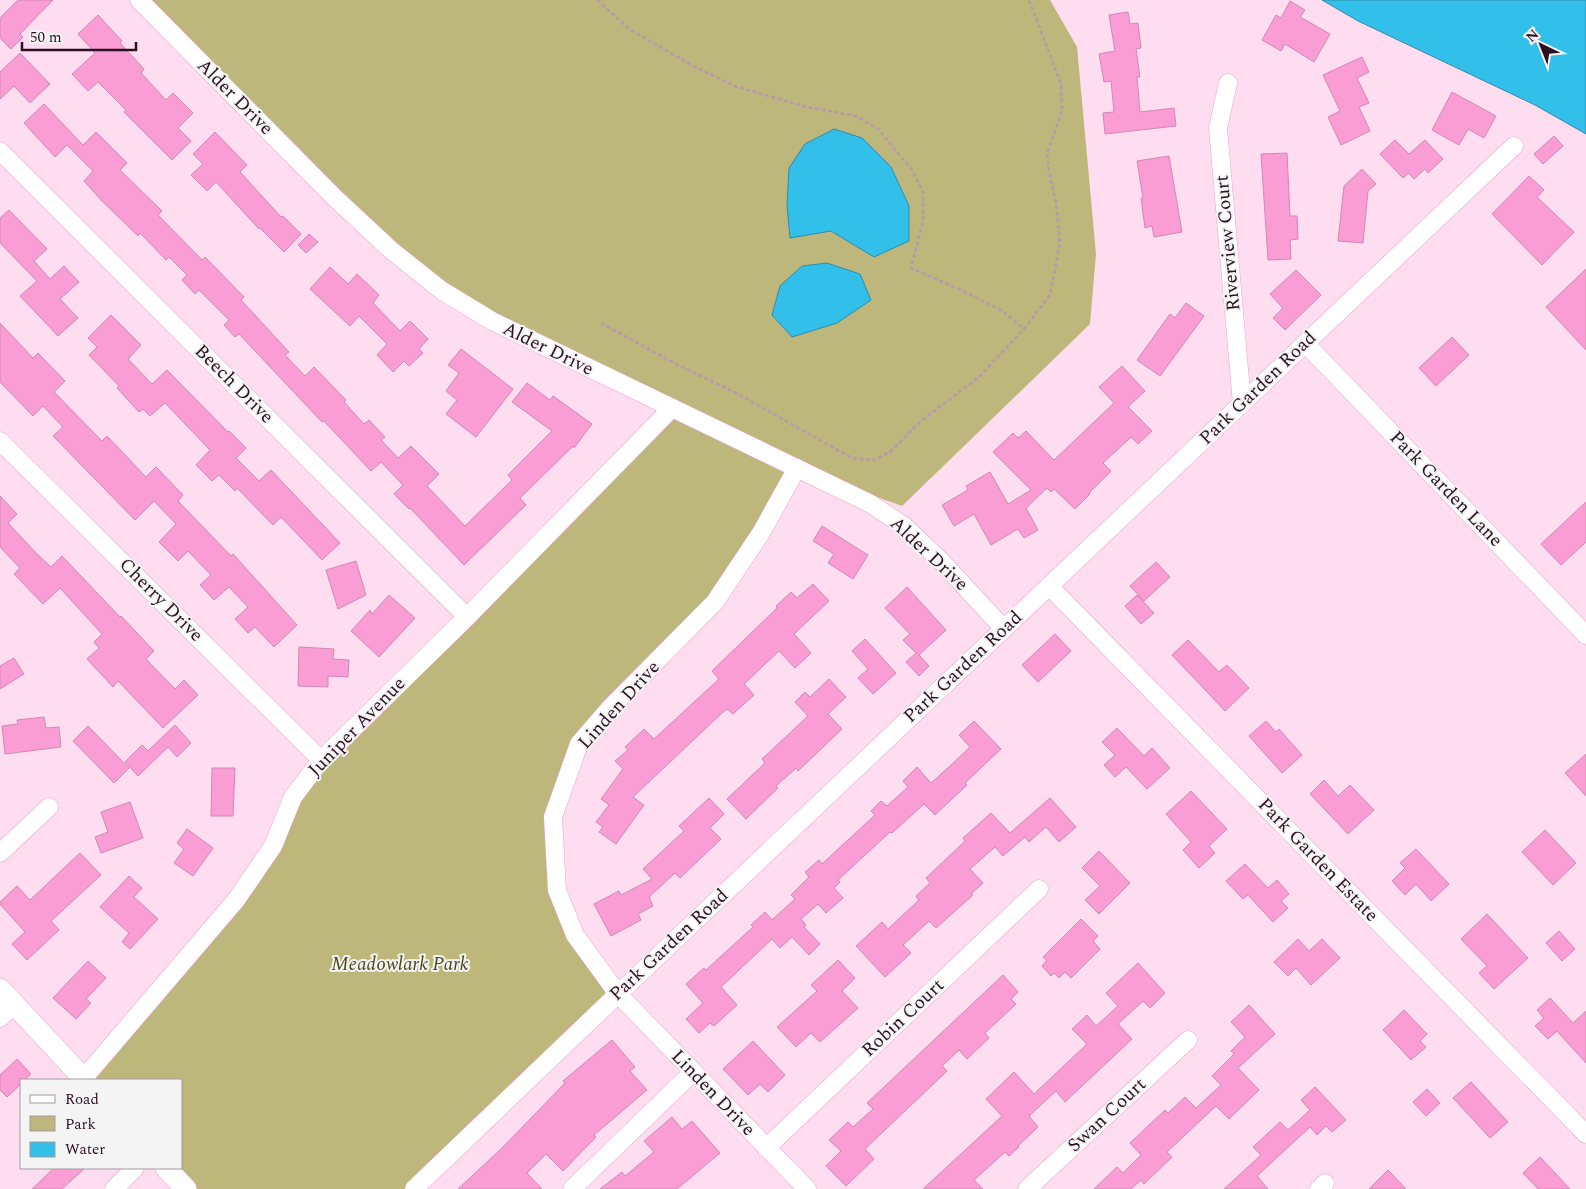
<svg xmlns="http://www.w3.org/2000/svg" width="1586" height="1189" font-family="Spectral,serif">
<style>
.green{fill:#bdb77b}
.water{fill:#32c0eb;stroke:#308baf}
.building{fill:#f99dd4;stroke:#d288b4}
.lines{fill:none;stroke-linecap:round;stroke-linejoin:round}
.minor-casing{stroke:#eea2cf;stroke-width:19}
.tertiary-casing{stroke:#eea2cf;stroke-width:22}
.path{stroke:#b899ab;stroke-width:2.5;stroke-dasharray:4 2.5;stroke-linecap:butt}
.minor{stroke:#fff;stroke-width:18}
.tertiary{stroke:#fff;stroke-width:21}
.labels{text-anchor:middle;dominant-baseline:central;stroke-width:4;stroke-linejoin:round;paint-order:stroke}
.street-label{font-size:19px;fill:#2c1022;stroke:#f4f4f4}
.park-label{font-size:19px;font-style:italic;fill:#4a4619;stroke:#f4f4f4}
</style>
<rect width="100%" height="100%" fill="#fdddef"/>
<polygon class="green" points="139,0 1050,0 1077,47 1096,254 1090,324 902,506 797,468 715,602 579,744 553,817 557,890 618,994 414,1189 186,1189 166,1168 181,1168 181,1080 85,1080 236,900 293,797 671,408 441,290"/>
<g class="water">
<polygon points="1322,0 1586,0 1586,134 1535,105 1358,21"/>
<polygon points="834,129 862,138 891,167 909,206 909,241 874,257 831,231 790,238 787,205 789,168 805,144"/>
<polygon points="827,263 860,274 871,300 837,323 792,337 772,315 780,286 802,266"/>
</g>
<g class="building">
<polygon points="18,0 53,0 20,34 23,37 11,49 0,38 0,18"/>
<polygon points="1290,1 1305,10 1300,17 1330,34 1314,62 1285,44 1281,51 1262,40 1276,15 1281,18"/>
<polygon points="1128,12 1130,24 1138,23 1141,48 1136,49 1140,77 1137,77 1140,112 1174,108 1176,126 1105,134 1103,113 1114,112 1111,81 1104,82 1099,54 1115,51 1109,15"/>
<polygon points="98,15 122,41 120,43 144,69 141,73 166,100 173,93 193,113 178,128 191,141 172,160 124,112 126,110 98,82 88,91 72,74 95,53 78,34"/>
<polygon points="20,53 50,84 30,103 14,86 0,99 0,72"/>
<polygon points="1362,57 1369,72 1357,78 1369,103 1359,107 1370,131 1341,145 1328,117 1340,111 1323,75"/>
<polygon points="1452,92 1496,116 1484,138 1468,129 1459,145 1432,130"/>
<polygon points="44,104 83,145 96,132 127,163 120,170 162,211 158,215 202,260 205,257 244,297 241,300 289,352 285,355 305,376 314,367 346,400 344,402 364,424 369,420 385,437 381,440 398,458 411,446 439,474 427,486 465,526 512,480 508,475 552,431 512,402 527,383 550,400 553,396 592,424 574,448 573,446 520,498 526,505 464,565 410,508 409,509 394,494 403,485 381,462 371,471 324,421 322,422 239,334 235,337 224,325 229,320 199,290 195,294 182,280 187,275 169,257 166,260 140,233 138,236 102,201 84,181 93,171 67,145 55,157 24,123"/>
<polygon points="215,132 247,165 240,172 281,217 283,216 301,234 284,252 260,228 259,229 216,182 207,191 191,175 203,164 193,154"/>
<polygon points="1554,136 1563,146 1543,164 1534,154"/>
<polygon points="1395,140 1409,154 1425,140 1443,159 1428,173 1425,169 1414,179 1409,173 1403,178 1380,154"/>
<polygon points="1287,153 1290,216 1297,216 1298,239 1290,240 1291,259 1268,260 1261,154"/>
<polygon points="1169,156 1182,232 1154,237 1152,226 1145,228 1141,198 1143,198 1137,161"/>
<polygon points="1362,169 1376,184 1368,191 1363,243 1338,241 1344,186"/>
<polygon points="1529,176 1544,190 1537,197 1574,232 1542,265 1492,214"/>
<polygon points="9,210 47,249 34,261 50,279 64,266 79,282 60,299 78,318 58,336 20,296 37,281 0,243 0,218"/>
<polygon points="309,234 318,242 306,253 298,245"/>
<polygon points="330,267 348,284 357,274 379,295 373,303 400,331 410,321 428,339 419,349 423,353 409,366 404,361 393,372 377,355 387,344 359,316 350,326 310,289"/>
<polygon points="1586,269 1586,350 1546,307"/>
<polygon points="1296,270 1321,295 1285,330 1273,318 1283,308 1270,294"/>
<polygon points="1186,303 1204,316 1160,376 1137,360 1170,314 1175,318"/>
<polygon points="111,315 141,345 128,359 152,384 167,370 228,432 229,431 246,448 236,458 259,481 271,470 340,543 322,560 281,517 273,525 237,488 235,491 219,475 212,481 196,465 210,450 165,403 150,416 143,409 139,412 117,388 119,386 89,355 97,347 88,338"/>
<polygon points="0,323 33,358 38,353 65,381 54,392 102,441 107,436 146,477 156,467 183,495 178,501 231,556 233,554 297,625 274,647 255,627 248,633 235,619 248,607 229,587 214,600 200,585 211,575 188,551 178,561 159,542 176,524 154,501 135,520 53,436 63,427 43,406 33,416 0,382"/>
<polygon points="1452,337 1469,355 1436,386 1419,368"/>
<polygon points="461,349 513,389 476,437 446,414 457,400 446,391 459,373 448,365"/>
<polygon points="1122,366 1145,391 1128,407 1152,431 1138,444 1131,437 1103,463 1111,471 1089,493 1090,494 1075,509 1054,489 1051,492 1047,488 1026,508 1038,530 1024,538 1018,529 991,545 974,514 954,526 942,505 968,490 966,486 990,472 1008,504 1031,490 993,452 1013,433 1018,438 1026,431 1054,460 1114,403 1099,387"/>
<polygon points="0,496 17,514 8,523 36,553 51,567 62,556 120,617 121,616 154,651 146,659 175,689 184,680 198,695 163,728 118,681 113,687 87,659 99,648 94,642 102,634 60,588 43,604 14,574 20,568 0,547"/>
<polygon points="1586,502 1586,542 1561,565 1541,544"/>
<polygon points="822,526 868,555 853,579 828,563 834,554 813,541"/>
<polygon points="356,561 366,595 338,609 326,570"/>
<polygon points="1156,562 1170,577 1144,601 1130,586"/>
<polygon points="813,584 829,601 794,634 811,653 795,668 779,651 744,684 754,695 733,714 727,709 722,713 633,797 644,805 616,844 599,832 603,827 596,822 609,805 601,799 623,769 615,761 628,750 625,747 644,729 654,739 719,679 712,671 777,608 776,606 791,592 797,598"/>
<polygon points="907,587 946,630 919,655 929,666 919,676 906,662 916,653 903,640 910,634 885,608"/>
<polygon points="389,595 415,618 379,657 351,631 370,610 372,614"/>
<polygon points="1137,595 1154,613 1141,624 1125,606"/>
<polygon points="1055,634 1071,651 1038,682 1022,665"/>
<polygon points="865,639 896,673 873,694 858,678 868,669 852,651"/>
<polygon points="1188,640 1219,672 1227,665 1249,688 1225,711 1172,655"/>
<polygon points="299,647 334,649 333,659 349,660 348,677 328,676 328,687 298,686"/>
<polygon points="14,658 24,674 0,689 0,666"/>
<polygon points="829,679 846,697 828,714 842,729 798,771 796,768 776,786 778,788 746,819 727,799 765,763 762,759 808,716 795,702 805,692 810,697"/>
<polygon points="44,717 46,728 59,727 61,747 5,754 2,726 18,724 17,720"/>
<polygon points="974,721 1001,749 965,783 967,785 935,815 924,804 892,833 890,832 838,880 840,882 834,888 843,898 826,913 818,904 801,919 806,925 804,927 820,944 809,955 792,937 780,948 772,939 721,987 737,1005 714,1026 710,1023 699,1033 686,1019 703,1003 686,984 704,968 706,970 753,927 751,925 765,912 772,920 795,899 791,895 809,877 805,872 819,860 822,864 875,815 871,811 881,801 887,806 908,787 903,781 917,767 931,783 950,766 970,747 959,735"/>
<polygon points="1266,721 1276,732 1279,729 1302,755 1282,773 1249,736"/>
<polygon points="175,725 191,743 177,757 168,747 138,776 125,762 142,745 148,751"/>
<polygon points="88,726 129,768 114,783 73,741"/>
<polygon points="1117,728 1144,756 1152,748 1170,768 1147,789 1126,767 1115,777 1104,765 1115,755 1102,742"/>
<polygon points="1586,754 1586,796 1565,773"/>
<polygon points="212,768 235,768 233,816 211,816"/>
<polygon points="1324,780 1338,796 1350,785 1374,810 1348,834 1310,794"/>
<polygon points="1191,791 1227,829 1209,846 1215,853 1199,868 1183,850 1191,842 1166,814"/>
<polygon points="709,798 724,814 710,828 721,839 680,878 675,873 649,897 653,906 638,914 641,920 611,936 594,904 619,891 621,895 652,879 643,869 684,831 679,826"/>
<polygon points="1050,798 1076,827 1059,842 1046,827 1029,842 1025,837 1003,856 995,847 970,869 983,883 971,894 973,895 936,928 929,921 903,945 911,953 885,977 856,946 882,922 888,929 919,900 916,896 930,883 926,878 965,841 963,838 991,813 1010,833"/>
<polygon points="130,802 143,838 101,853 95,837 108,832 101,812"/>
<polygon points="187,829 213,848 193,876 174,863 184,849 177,843"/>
<polygon points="1545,830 1576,863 1553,885 1522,852"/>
<polygon points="1416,849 1449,884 1431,901 1416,884 1405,895 1392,881 1405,868 1400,863"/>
<polygon points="1099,851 1130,883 1099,914 1085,900 1100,886 1082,868"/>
<polygon points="80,853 101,875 51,921 59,930 27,960 12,944 25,932 0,904 0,902 17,886 30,900"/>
<polygon points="1245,864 1268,888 1277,880 1289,894 1281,901 1288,908 1273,922 1248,895 1243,899 1226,881"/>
<polygon points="129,876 142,888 134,897 158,919 130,949 122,942 129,933 100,907"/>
<polygon points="1487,914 1528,958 1494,989 1479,973 1487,966 1461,939"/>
<polygon points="1081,919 1098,936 1093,941 1100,949 1071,978 1065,972 1059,978 1054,973 1051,976 1042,966 1047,960 1043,957"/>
<polygon points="1559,931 1575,949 1562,961 1546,943"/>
<polygon points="1298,939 1309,951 1322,939 1340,958 1311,985 1296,968 1288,976 1274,962"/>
<polygon points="838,960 855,978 842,991 858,1008 820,1042 811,1033 796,1047 777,1027 817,991 811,985"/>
<polygon points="88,961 106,978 86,999 91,1003 76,1019 53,998"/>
<polygon points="1138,963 1165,993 1150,1008 1143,1001 1118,1024 1132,1039 1065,1102 1056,1091 1029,1116 1038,1127 1018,1146 1019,1147 1009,1156 1005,1152 974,1180 983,1189 923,1189 1002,1116 986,1099 1014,1072 1034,1094 1087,1044 1072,1029 1087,1015 1096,1026 1118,1006 1106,993"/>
<polygon points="1003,975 1018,992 1011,999 1016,1004 985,1033 989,1038 967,1059 959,1050 942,1066 947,1071 865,1149 874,1159 846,1186 826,1166 841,1151 829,1140 848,1122 853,1127 873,1109 867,1103"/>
<polygon points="1550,998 1573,1023 1586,1011 1586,1063 1557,1031 1548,1039 1535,1026 1544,1018 1537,1010"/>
<polygon points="1249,1005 1275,1034 1238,1068 1259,1090 1229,1119 1216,1106 1167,1152 1172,1157 1144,1184 1141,1180 1131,1189 1094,1189 1117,1167 1123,1173 1141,1155 1130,1143 1165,1110 1168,1113 1185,1097 1196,1108 1221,1085 1212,1076 1234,1054 1231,1051 1245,1037 1231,1022"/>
<polygon points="1404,1010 1427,1034 1420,1041 1426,1047 1411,1060 1383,1030"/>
<polygon points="612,1040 635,1067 630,1071 647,1090 594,1135 596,1137 563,1171 546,1154 527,1173 542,1189 458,1189 502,1148 565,1083 563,1081"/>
<polygon points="753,1041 785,1075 768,1092 760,1084 748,1095 723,1069"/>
<polygon points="17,1059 31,1074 25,1080 21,1080 21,1084 7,1097 0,1090 0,1075"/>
<polygon points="1471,1082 1508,1122 1490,1138 1453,1098"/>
<polygon points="1315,1087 1346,1120 1332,1132 1326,1126 1317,1135 1310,1127 1257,1176 1268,1189 1224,1189 1261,1155 1253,1147 1280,1122 1288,1130 1310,1110 1301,1100"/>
<polygon points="1427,1089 1440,1103 1426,1116 1413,1102"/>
<polygon points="672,1117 682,1129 692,1121 720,1153 677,1189 600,1189 622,1172 625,1176 654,1152 644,1141"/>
<polygon points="1540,1157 1570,1189 1538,1189 1523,1173"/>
<polygon points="54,1168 85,1168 62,1189 32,1189"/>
<polygon points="1388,1170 1406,1189 1369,1189"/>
</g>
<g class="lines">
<g class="minor-casing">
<g id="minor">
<polyline points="139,0 335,198 392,251 441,290 492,321 871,504 904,526 941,561 1004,629"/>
<polyline points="1228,83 1218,128 1242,404"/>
<polyline points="0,151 467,617"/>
<polyline points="1305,343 1586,635"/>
<polyline points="0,441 321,760"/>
<polyline points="797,468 761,533 715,602 611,707 579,744 553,817 557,890 575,935 618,994 807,1189"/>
<polyline points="1049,586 1586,1134"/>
<polyline points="0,853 49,807"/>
<polyline points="0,1018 14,1004"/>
<polyline points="83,1079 236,900 273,846 293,797 321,760 467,617 672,408"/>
<polyline points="766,1148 1039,889"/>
<polyline points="114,1189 135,1168"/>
<polyline points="414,1189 618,994 1514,146"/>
<polyline points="572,1189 693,1072"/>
<polyline points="1027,1189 1188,1040"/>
<polyline points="1319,1189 1325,1183"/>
</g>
</g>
<g class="tertiary-casing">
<g id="tertiary">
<polyline points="0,989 85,1080"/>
<polyline points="166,1168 186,1189"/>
</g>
</g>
<g class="path">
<polyline points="597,0 629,29 693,66 737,87 807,107 856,116 878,129 912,170 923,192 923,221 911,268 961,290 1001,310 1024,329"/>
<polyline points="601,323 674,363 738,394 852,458 874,460 890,452 921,421 979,377 1024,329 1050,295 1060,243 1056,203 1049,172 1047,153 1062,111 1061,84 1029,0"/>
</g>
<use href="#minor" class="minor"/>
<use href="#tertiary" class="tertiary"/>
</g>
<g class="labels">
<g class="street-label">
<text transform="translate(235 97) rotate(45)">Alder Drive</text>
<text transform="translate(1228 243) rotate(-95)">Riverview Court</text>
<text transform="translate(548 349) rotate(26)">Alder Drive</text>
<text transform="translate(234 384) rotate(45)">Beech Drive</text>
<text transform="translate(1258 388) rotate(-44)">Park Garden Road</text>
<text transform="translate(1446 489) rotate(46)">Park Garden Lane</text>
<text transform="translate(929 554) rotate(43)">Alder Drive</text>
<text transform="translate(161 600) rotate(45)">Cherry Drive</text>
<text transform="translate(963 667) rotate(-43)">Park Garden Road</text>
<text transform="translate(619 705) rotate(-48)">Linden Drive</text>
<text transform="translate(357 727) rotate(-46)">Juniper Avenue</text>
<text transform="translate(1318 860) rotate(46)">Park Garden Estate</text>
<text transform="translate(669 945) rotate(-43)">Park Garden Road</text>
<text transform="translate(903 1018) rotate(-43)">Robin Court</text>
<text transform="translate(713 1093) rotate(46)">Linden Drive</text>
<text transform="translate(1107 1115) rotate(-43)">Swan Court</text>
</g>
<g class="park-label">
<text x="400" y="964">Meadowlark Park</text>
</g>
</g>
<rect x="20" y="1079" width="162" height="90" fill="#f4f4f4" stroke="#a499a0"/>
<rect x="30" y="1095" width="25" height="8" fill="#ffffff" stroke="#a499a0"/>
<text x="65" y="1104" font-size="15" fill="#2c1022">Road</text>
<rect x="30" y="1116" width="25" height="15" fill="#bdb77b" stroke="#a499a0"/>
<text x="65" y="1129" font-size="15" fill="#2c1022">Park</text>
<rect x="30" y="1142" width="25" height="15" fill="#32c0eb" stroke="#a499a0"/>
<text x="65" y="1154" font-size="15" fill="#2c1022">Water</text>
<g transform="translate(1541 45) rotate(317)" stroke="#f4f4f4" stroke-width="4" paint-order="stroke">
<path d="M0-4L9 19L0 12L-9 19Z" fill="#2c1022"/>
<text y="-8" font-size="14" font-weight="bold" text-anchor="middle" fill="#2c1022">N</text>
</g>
<path d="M22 42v8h114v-8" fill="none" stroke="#2c1022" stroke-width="2.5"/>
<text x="30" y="42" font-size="15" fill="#2c1022" stroke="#f4f4f4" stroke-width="4" paint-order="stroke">50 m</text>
</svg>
